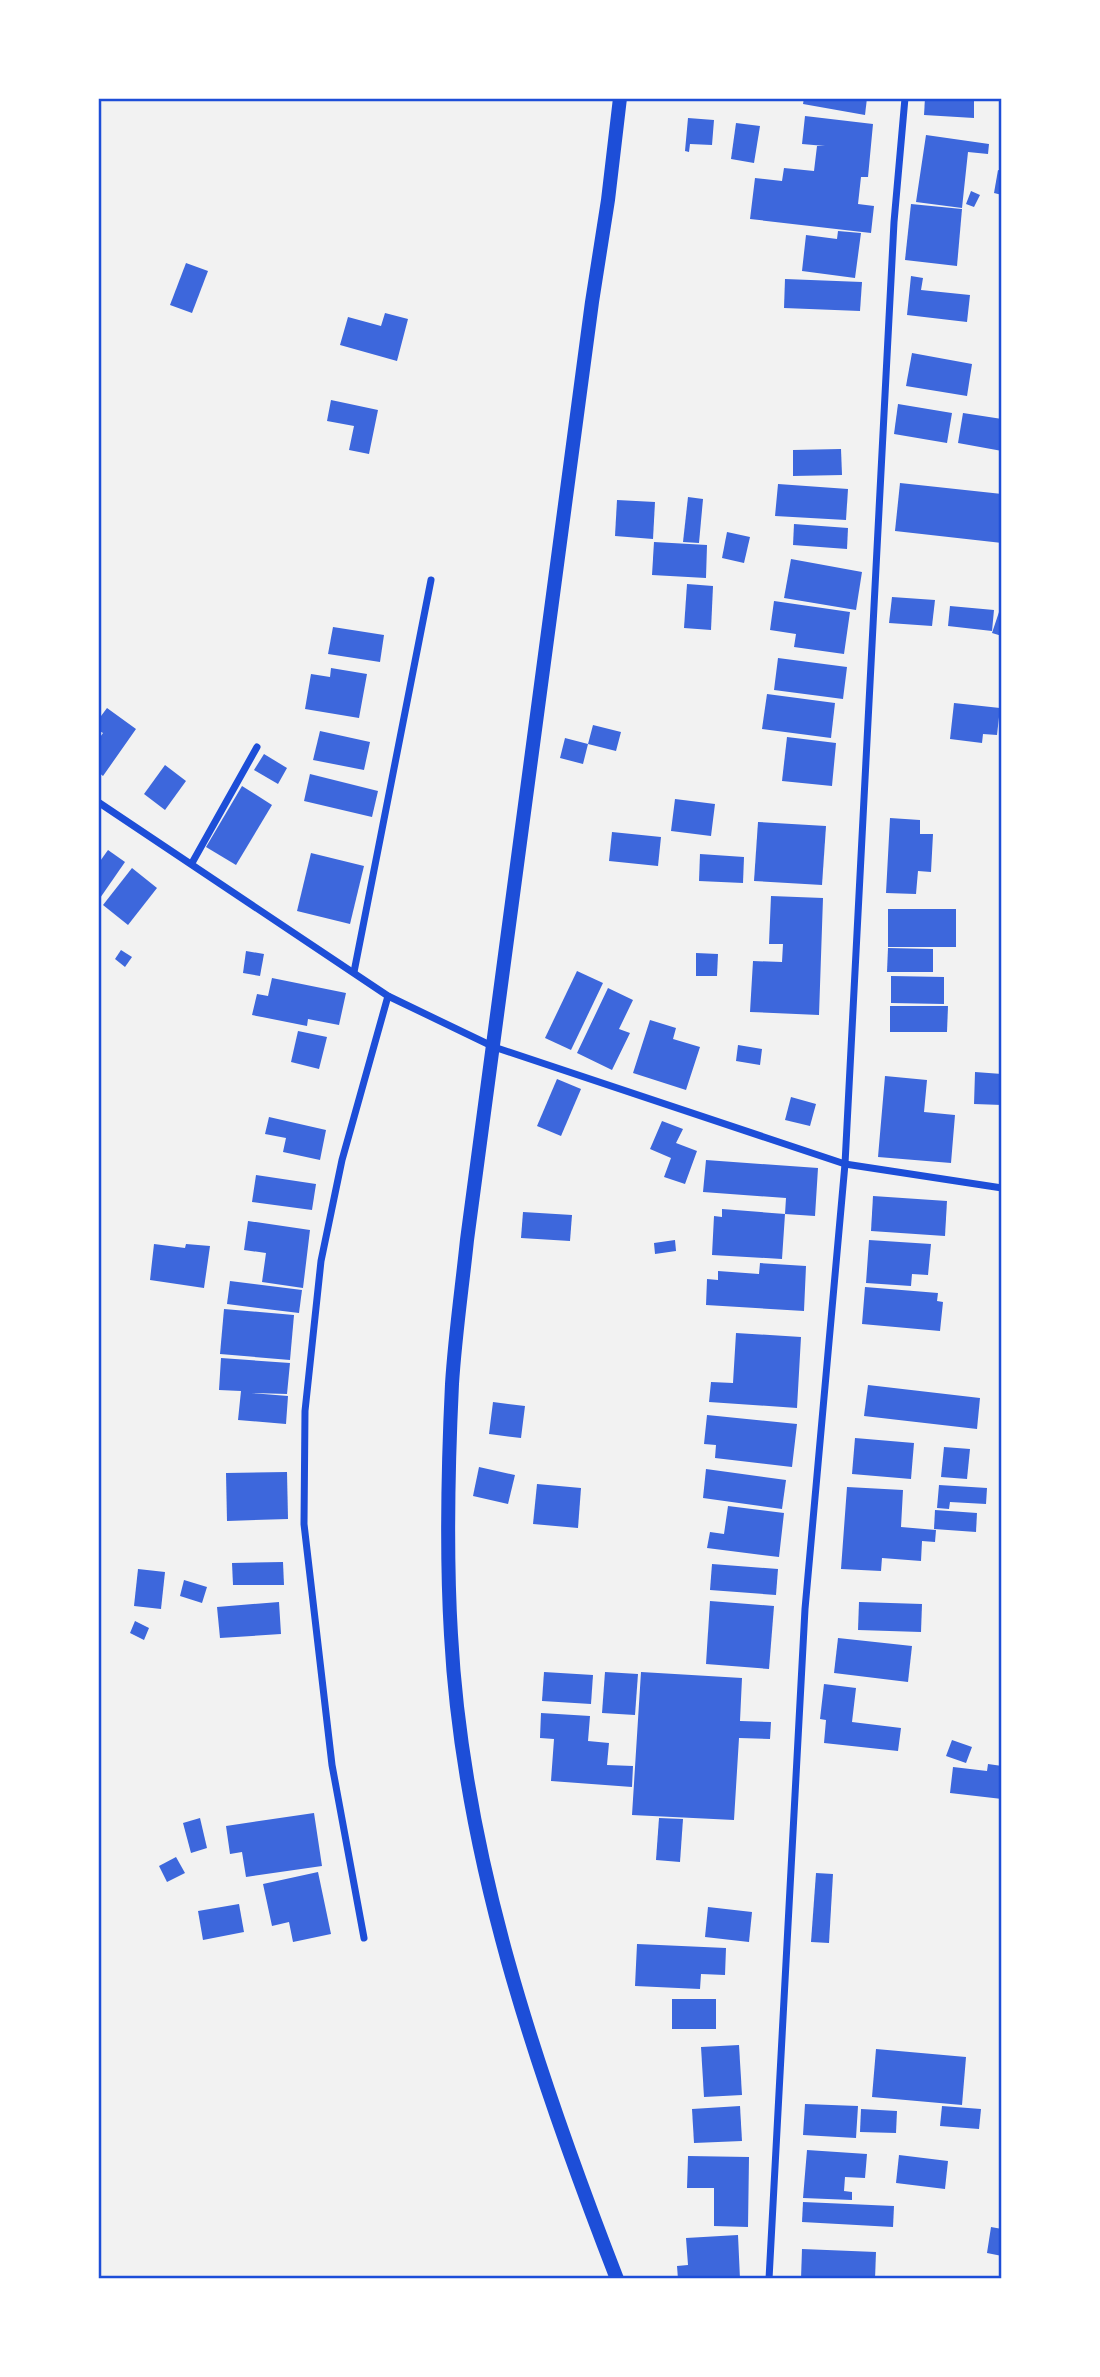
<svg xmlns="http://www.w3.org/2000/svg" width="1100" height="2377" font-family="Karla,sans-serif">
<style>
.building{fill:#3d67dc}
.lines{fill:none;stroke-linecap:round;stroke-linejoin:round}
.minor{stroke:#1d4ed8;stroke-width:7}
.secondary{stroke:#1d4ed8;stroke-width:14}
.neatline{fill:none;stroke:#1d4ed8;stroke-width:2.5}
</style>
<rect width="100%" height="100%" fill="#f2f2f2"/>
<g class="building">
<polygon points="804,98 867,98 865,115 803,104"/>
<polygon points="925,98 974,98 974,118 924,115"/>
<polygon points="805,116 873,124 868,177 861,177 858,204 874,206 871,233 750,219 755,178 782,181 784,168 814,171 817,146 825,146 802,144"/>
<polygon points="688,118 714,120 712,145 690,144 689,152 685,151"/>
<polygon points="736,123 760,126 754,163 731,159"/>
<polygon points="926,135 989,144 988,154 968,152 962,208 916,202"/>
<polygon points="998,170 1002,171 1002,195 994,193"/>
<polygon points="971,191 980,195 974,207 966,204"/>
<polygon points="911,204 962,209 957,266 905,260"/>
<polygon points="838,231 861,233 855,278 802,271 806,235 837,239"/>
<polygon points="186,263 208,271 192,313 170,305"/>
<polygon points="911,276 923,278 921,290 970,295 967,322 907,315"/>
<polygon points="785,279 862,282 860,311 784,308"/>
<polygon points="385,313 408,319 397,361 340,345 348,317 381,326"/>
<polygon points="912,353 972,364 967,396 906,386"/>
<polygon points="331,400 378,410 369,454 349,450 354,426 327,421"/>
<polygon points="898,404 952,413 947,443 894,434"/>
<polygon points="963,413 1002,419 1002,451 958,443"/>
<polygon points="841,449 842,475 793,476 793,450"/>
<polygon points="900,483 1002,494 1002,543 895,531"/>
<polygon points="778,484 848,489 846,520 775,516"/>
<polygon points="688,497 703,499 699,543 683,542"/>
<polygon points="617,500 655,502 653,539 615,536"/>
<polygon points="794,524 848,528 847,549 793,545"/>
<polygon points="727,532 750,537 744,563 722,558"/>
<polygon points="654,542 707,545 706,578 652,575"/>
<polygon points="791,559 862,572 856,610 784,598"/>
<polygon points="687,584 713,586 711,630 684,628"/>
<polygon points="892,597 935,600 932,626 889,623"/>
<polygon points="774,601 850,612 844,654 794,647 796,634 770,630"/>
<polygon points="950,606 994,610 992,631 948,626"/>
<polygon points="999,612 1002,613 1002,636 992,633"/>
<polygon points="333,627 384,635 380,662 328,654"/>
<polygon points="778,658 847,667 843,699 774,690"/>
<polygon points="331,668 367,674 359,718 305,709 311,674 330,677"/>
<polygon points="767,694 835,703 831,738 762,729"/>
<polygon points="954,703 1000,708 997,735 983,734 982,743 950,739"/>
<polygon points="107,708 136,729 103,776 98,772 98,740 103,733 98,730 98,720"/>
<polygon points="593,725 621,732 616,751 588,744 583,764 560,758 565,738 588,744"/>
<polygon points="320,731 370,742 364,770 313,760"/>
<polygon points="787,737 836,743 832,786 782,781"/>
<polygon points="264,754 287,768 278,784 254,770"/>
<polygon points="165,765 186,781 165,810 144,794"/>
<polygon points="310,774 378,791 372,817 304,801"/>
<polygon points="242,786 272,805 236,865 206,847"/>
<polygon points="675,799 715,804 711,836 671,831"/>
<polygon points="890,818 920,820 920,834 933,834 931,872 918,871 916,894 886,893"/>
<polygon points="758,822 826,826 822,885 754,881"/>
<polygon points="612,832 661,837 658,866 609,861"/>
<polygon points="108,850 125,862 98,901 98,864"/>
<polygon points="311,853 364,866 350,924 297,911"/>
<polygon points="700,854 744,857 743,883 699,881"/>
<polygon points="132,868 157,888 128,925 103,905"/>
<polygon points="771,896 823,898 819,1015 750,1012 753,961 782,962 783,944 769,944"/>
<rect x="888" y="909" width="68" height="38"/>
<polygon points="888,948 933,949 933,972 887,972"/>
<polygon points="121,950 132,957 125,967 115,959"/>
<polygon points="246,951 264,954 260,976 243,973"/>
<polygon points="696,953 718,954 717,976 696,976"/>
<polygon points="577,971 603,983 571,1050 545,1038"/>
<polygon points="891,976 944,977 944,1004 891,1003"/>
<polygon points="272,978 346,993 339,1025 308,1019 307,1026 252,1015 257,994 268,996"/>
<polygon points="608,988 633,1000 619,1029 630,1033 612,1070 577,1053"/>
<polygon points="890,1006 948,1006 947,1032 890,1032"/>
<polygon points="650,1020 676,1028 673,1039 700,1047 686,1090 633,1073"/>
<polygon points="298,1031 327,1037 319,1069 291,1062"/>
<polygon points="738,1045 762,1049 760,1065 736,1061"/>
<polygon points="975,1072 1002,1074 1002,1105 974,1104"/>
<polygon points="885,1076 927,1080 924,1112 955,1115 951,1163 878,1157"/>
<polygon points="557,1079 581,1089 561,1136 537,1126"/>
<polygon points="791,1097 816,1104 810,1126 785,1120"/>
<polygon points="269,1117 326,1130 320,1160 283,1152 286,1138 265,1134"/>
<polygon points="662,1121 683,1129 676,1143 697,1151 685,1184 664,1177 671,1158 650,1149"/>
<polygon points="706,1160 818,1168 815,1216 785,1214 786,1198 703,1192"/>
<polygon points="256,1175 316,1184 312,1210 252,1202"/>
<polygon points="873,1196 947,1201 945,1236 871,1231"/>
<polygon points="722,1209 785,1214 782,1259 712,1255 714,1216 722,1217"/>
<polygon points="523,1212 572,1215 570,1241 521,1238"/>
<polygon points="248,1221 310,1230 303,1288 262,1282 266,1253 244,1250"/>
<polygon points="675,1240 676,1251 655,1254 654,1243"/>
<polygon points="869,1240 931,1244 928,1275 912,1274 911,1286 866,1283"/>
<polygon points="154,1244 185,1248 186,1244 210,1246 204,1288 150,1280"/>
<polygon points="760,1263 806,1266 804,1311 706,1305 707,1279 718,1280 718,1271 759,1274"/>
<polygon points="230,1281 302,1290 299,1313 227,1304"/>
<polygon points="865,1287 938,1293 937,1301 943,1302 940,1331 862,1324"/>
<polygon points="224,1309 294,1315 290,1360 220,1354"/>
<polygon points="736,1333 801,1337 797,1408 709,1402 711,1382 733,1383"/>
<polygon points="221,1358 290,1363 287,1394 251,1393 288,1396 286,1424 238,1420 241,1391 219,1390"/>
<polygon points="868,1385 980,1398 977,1429 864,1416"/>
<polygon points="493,1402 525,1406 521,1438 489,1434"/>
<polygon points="707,1415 797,1424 792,1467 715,1458 716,1445 704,1444"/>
<polygon points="855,1438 914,1443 911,1479 852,1474"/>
<polygon points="944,1447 970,1449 967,1479 941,1477"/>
<polygon points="479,1467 515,1475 508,1504 473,1496"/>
<polygon points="706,1469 786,1480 782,1509 703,1498"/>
<polygon points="287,1472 288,1519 227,1521 226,1473"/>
<polygon points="537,1484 581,1488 578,1528 533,1524"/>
<polygon points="939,1485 987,1488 986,1504 950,1502 949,1509 937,1508"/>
<polygon points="847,1487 903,1490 901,1527 936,1530 935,1542 922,1541 921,1561 882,1558 881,1571 841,1569"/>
<polygon points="728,1506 784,1513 779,1557 707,1548 710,1532 724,1534"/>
<polygon points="935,1510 977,1513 976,1532 934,1529"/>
<polygon points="283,1562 284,1585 233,1585 232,1563"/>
<polygon points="712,1564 778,1569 776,1595 710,1590"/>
<polygon points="138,1569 165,1572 161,1609 134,1606"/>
<polygon points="184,1580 207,1587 202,1603 180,1596"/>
<polygon points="710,1601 774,1606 769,1669 706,1664"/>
<polygon points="279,1602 281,1634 220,1638 217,1607"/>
<polygon points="859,1602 922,1604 921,1632 858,1630"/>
<polygon points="135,1621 149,1628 144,1640 130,1633"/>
<polygon points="838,1638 912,1646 908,1682 834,1673"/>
<polygon points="544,1672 593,1675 591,1704 542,1701"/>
<polygon points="605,1672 638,1674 635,1715 602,1713"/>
<polygon points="641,1672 742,1678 740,1721 771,1722 770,1739 739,1738 734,1820 632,1815"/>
<polygon points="824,1684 856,1688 852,1722 901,1728 898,1751 824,1743 826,1720 820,1719"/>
<polygon points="541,1713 590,1716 588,1741 609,1743 607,1765 633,1766 632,1787 551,1781 554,1739 540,1738"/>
<polygon points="952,1740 972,1747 966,1763 946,1756"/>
<polygon points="988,1764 1002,1766 1002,1799 950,1793 953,1767 987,1771"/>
<polygon points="314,1813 322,1866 246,1877 242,1852 230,1854 226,1826"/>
<polygon points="200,1818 207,1848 191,1853 183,1823"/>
<polygon points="659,1818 683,1819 680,1862 656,1860"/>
<polygon points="176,1857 185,1873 167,1882 159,1866"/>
<polygon points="318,1872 331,1934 293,1942 289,1922 272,1926 263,1884"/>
<polygon points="816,1873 833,1874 829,1943 811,1942"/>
<polygon points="239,1904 244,1932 203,1940 198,1911"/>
<polygon points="708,1907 752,1912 749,1942 705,1937"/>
<polygon points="637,1944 726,1948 725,1975 701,1974 700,1989 635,1986"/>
<rect x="672" y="1999" width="44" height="30"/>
<polygon points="739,2045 742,2095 704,2097 701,2047"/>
<polygon points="876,2049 966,2057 962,2105 872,2097"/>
<polygon points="805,2104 858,2106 856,2138 803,2135"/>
<polygon points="740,2106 742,2141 694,2143 692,2109"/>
<polygon points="942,2106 981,2109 979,2129 940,2126"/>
<polygon points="861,2109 897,2111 896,2133 860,2132"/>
<polygon points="807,2150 867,2154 865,2178 845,2177 844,2191 852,2192 852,2200 803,2198"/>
<polygon points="899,2155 948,2161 945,2189 896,2183"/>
<polygon points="688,2156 749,2157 748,2227 714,2226 714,2188 687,2188"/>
<polygon points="803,2202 894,2206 893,2227 802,2222"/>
<polygon points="991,2227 1002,2229 1002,2256 987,2253"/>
<polygon points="738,2235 740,2279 678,2279 677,2266 688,2265 686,2238"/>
<polygon points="802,2249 876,2252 875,2279 801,2279"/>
</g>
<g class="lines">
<g class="minor">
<polyline points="98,802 388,996 494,1047 845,1164 1002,1188"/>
<polyline points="192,863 257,747"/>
<polyline points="354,972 431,580"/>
<polyline points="364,1938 332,1765 304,1524 305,1411 321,1261 342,1160 388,996"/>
<polyline points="769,2279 805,1609 845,1164 894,222 905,98"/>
</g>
<path class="secondary" d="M 617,2279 C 537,2073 463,1857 451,1635 C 446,1552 448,1467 452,1384 C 455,1336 462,1288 467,1240 L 592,302 L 608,200 L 620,98"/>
</g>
<rect width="1100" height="2377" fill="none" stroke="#ffffff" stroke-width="200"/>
<rect x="100" y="100" width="900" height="2177" class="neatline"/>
</svg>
